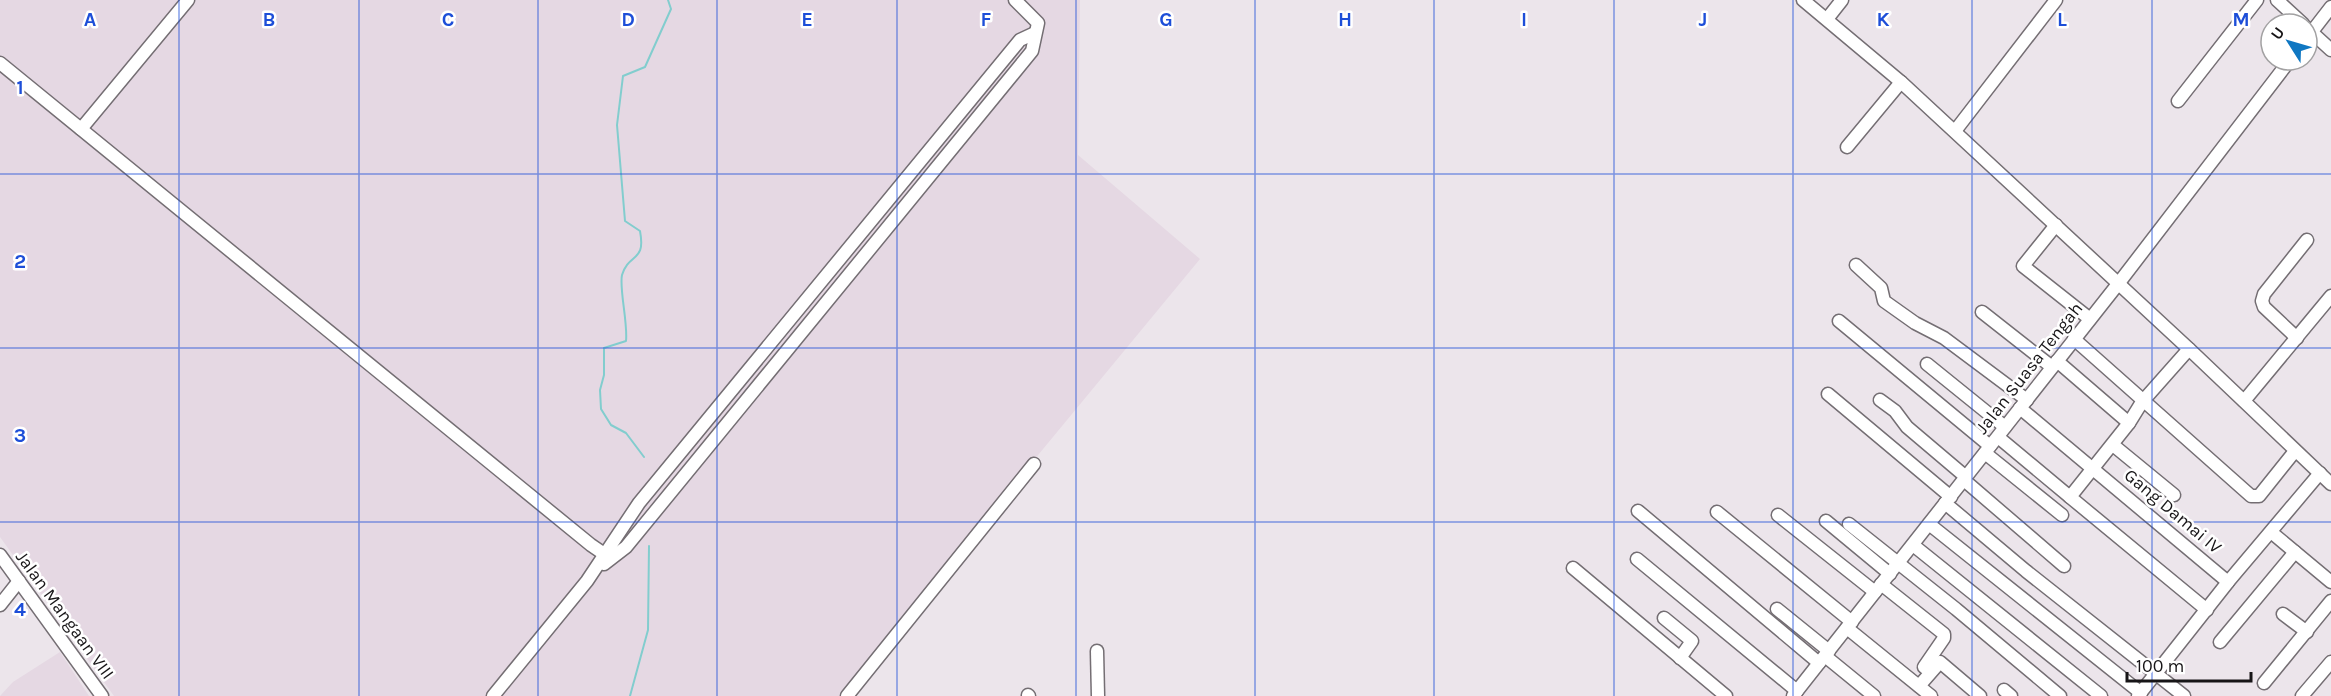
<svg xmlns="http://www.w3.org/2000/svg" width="2331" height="696" font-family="Karla,sans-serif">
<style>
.built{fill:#e5d8e3}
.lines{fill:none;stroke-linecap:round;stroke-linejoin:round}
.stream{stroke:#82cdce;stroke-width:2}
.minor-casing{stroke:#746e73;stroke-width:15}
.minor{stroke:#fff;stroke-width:12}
.grid{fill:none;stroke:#1d4ed8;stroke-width:1.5;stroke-opacity:0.55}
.labels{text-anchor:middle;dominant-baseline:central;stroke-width:5;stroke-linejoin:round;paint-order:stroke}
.street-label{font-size:18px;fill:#171517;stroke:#fff}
.grid-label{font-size:20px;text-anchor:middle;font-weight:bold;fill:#1d4ed8;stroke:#fff;stroke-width:5;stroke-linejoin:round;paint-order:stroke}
</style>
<rect width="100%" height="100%" fill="#ece5eb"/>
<g class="built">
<polygon points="0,0 1080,0 1078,155 1200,259 839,696 114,696 0,537"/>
<polygon points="60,652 89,696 0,696 13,682"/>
</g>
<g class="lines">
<g class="stream">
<path d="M 644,457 L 626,433 L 611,425 L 601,409 L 600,390 L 604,375 L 604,348 L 626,341 C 628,323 619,288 622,275 C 629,252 646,263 640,231 L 625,221 L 617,125 L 623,76 L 645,67 L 671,9 L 668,0"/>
<polyline points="630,696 648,630 649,546"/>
</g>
<g class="minor-casing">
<g id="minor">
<polyline points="1803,0 1901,82 2189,349 2331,484"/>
<polyline points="2277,0 2303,24"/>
<polyline points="1827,19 1842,0"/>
<polyline points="2307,28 2331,50"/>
<polyline points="2307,38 2331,7"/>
<polyline points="0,63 591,545 610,558"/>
<polyline points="2178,101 2257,0"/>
<polyline points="81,129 188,0"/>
<polyline points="1955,131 2056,0"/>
<polyline points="1847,147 1901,82"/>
<polyline points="2056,225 2023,266 2090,319"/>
<polyline points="1856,265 1881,288 1884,301 1915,323 1944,338 2027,400"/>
<polyline points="1982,312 2052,367"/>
<polyline points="1839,321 1990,446"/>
<polyline points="2297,338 2264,307 2262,301 2264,294 2307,240"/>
<polyline points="2074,339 2251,496 2259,496 2295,451"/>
<polyline points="2189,349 2142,402 2129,423 2070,497 2207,610"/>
<polyline points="2057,361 2129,423"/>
<polyline points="1927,364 2005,427"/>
<polyline points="1828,394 1951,497"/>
<polyline points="1880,400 1895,411 1907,427 1966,477"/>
<polyline points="2244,401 2331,296"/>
<polyline points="2020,408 2228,582"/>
<polyline points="1998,437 2070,497"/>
<polyline points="2113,445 2174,495"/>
<polyline points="1985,453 2062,515"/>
<polyline points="1964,480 2064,566"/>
<polyline points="1945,503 2026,571 2184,696"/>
<polyline points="1638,511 1819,663"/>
<polyline points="1717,512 1852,622"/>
<polyline points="1778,515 1875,592"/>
<polyline points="1826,521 1890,574"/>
<polyline points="1849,524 1956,609 2060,696"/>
<polyline points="1929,524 2141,693"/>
<polyline points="2271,532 2331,582"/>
<polyline points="1913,545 2101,696"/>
<polyline points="0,555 102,696"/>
<polyline points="1637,559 1797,691"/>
<polyline points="604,564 626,547 1032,51 1038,23 1015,0"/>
<polyline points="1573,568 1726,696"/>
<polyline points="1881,584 1944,634 1944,638 1924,667 1930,672"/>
<polyline points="0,605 19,581"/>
<polyline points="1777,609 1829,651"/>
<polyline points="2283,614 2307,632"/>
<polyline points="1664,618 1692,641 1680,658"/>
<polyline points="1847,628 1931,696"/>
<polyline points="2220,642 2295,552"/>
<polyline points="1097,651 1098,696"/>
<polyline points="1825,656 1874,696"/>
<polyline points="2264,683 2331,601"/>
<polyline points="1919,686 1940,662 1980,696"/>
<polyline points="2004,690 2011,696"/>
<polyline points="1028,695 1029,696"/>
<polyline points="493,696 587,581 639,503 1020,40 1035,33"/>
<polyline points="847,696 1034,464"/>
<polyline points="1793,696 2118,284 2290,60"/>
<polyline points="2138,696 2228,582 2320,473"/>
<polyline points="2302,696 2331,662"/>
</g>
</g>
<use href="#minor" class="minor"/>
</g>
<path class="grid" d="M 179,0 L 179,696M 359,0 L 359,696M 538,0 L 538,696M 717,0 L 717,696M 897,0 L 897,696M 1076,0 L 1076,696M 1255,0 L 1255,696M 1434,0 L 1434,696M 1614,0 L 1614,696M 1793,0 L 1793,696M 1972,0 L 1972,696M 2152,0 L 2152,696M 0,174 L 2331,174M 0,348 L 2331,348M 0,522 L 2331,522"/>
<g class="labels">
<g class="street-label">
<text transform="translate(2029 368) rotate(-52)">Jalan Suasa Tengah</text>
<text transform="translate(2173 511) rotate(40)">Gang Damai IV</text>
<text transform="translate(65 615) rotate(54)">Jalan Mangaan VIII</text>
</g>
</g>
<g class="grid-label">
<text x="90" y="26">A</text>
<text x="269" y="26">B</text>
<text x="448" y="26">C</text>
<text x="628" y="26">D</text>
<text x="807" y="26">E</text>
<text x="986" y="26">F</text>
<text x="1166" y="26">G</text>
<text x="1345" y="26">H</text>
<text x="1524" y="26">I</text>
<text x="1703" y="26">J</text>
<text x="1883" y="26">K</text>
<text x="2062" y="26">L</text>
<text x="2241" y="26">M</text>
<text x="20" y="94">1</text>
<text x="20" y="268">2</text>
<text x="20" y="442">3</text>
<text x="20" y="616">4</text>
</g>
<g transform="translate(2289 42) rotate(307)"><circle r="28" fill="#ffffff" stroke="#a2a1a2" stroke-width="1.5"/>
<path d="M0-4.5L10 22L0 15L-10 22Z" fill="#0f77c2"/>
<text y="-9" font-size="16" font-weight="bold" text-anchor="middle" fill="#171517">U</text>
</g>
<path d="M2127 672v9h124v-9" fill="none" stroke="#171517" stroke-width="3"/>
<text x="2136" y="672" font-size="18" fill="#171517" stroke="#ffffff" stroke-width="4.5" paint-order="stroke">100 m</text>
</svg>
